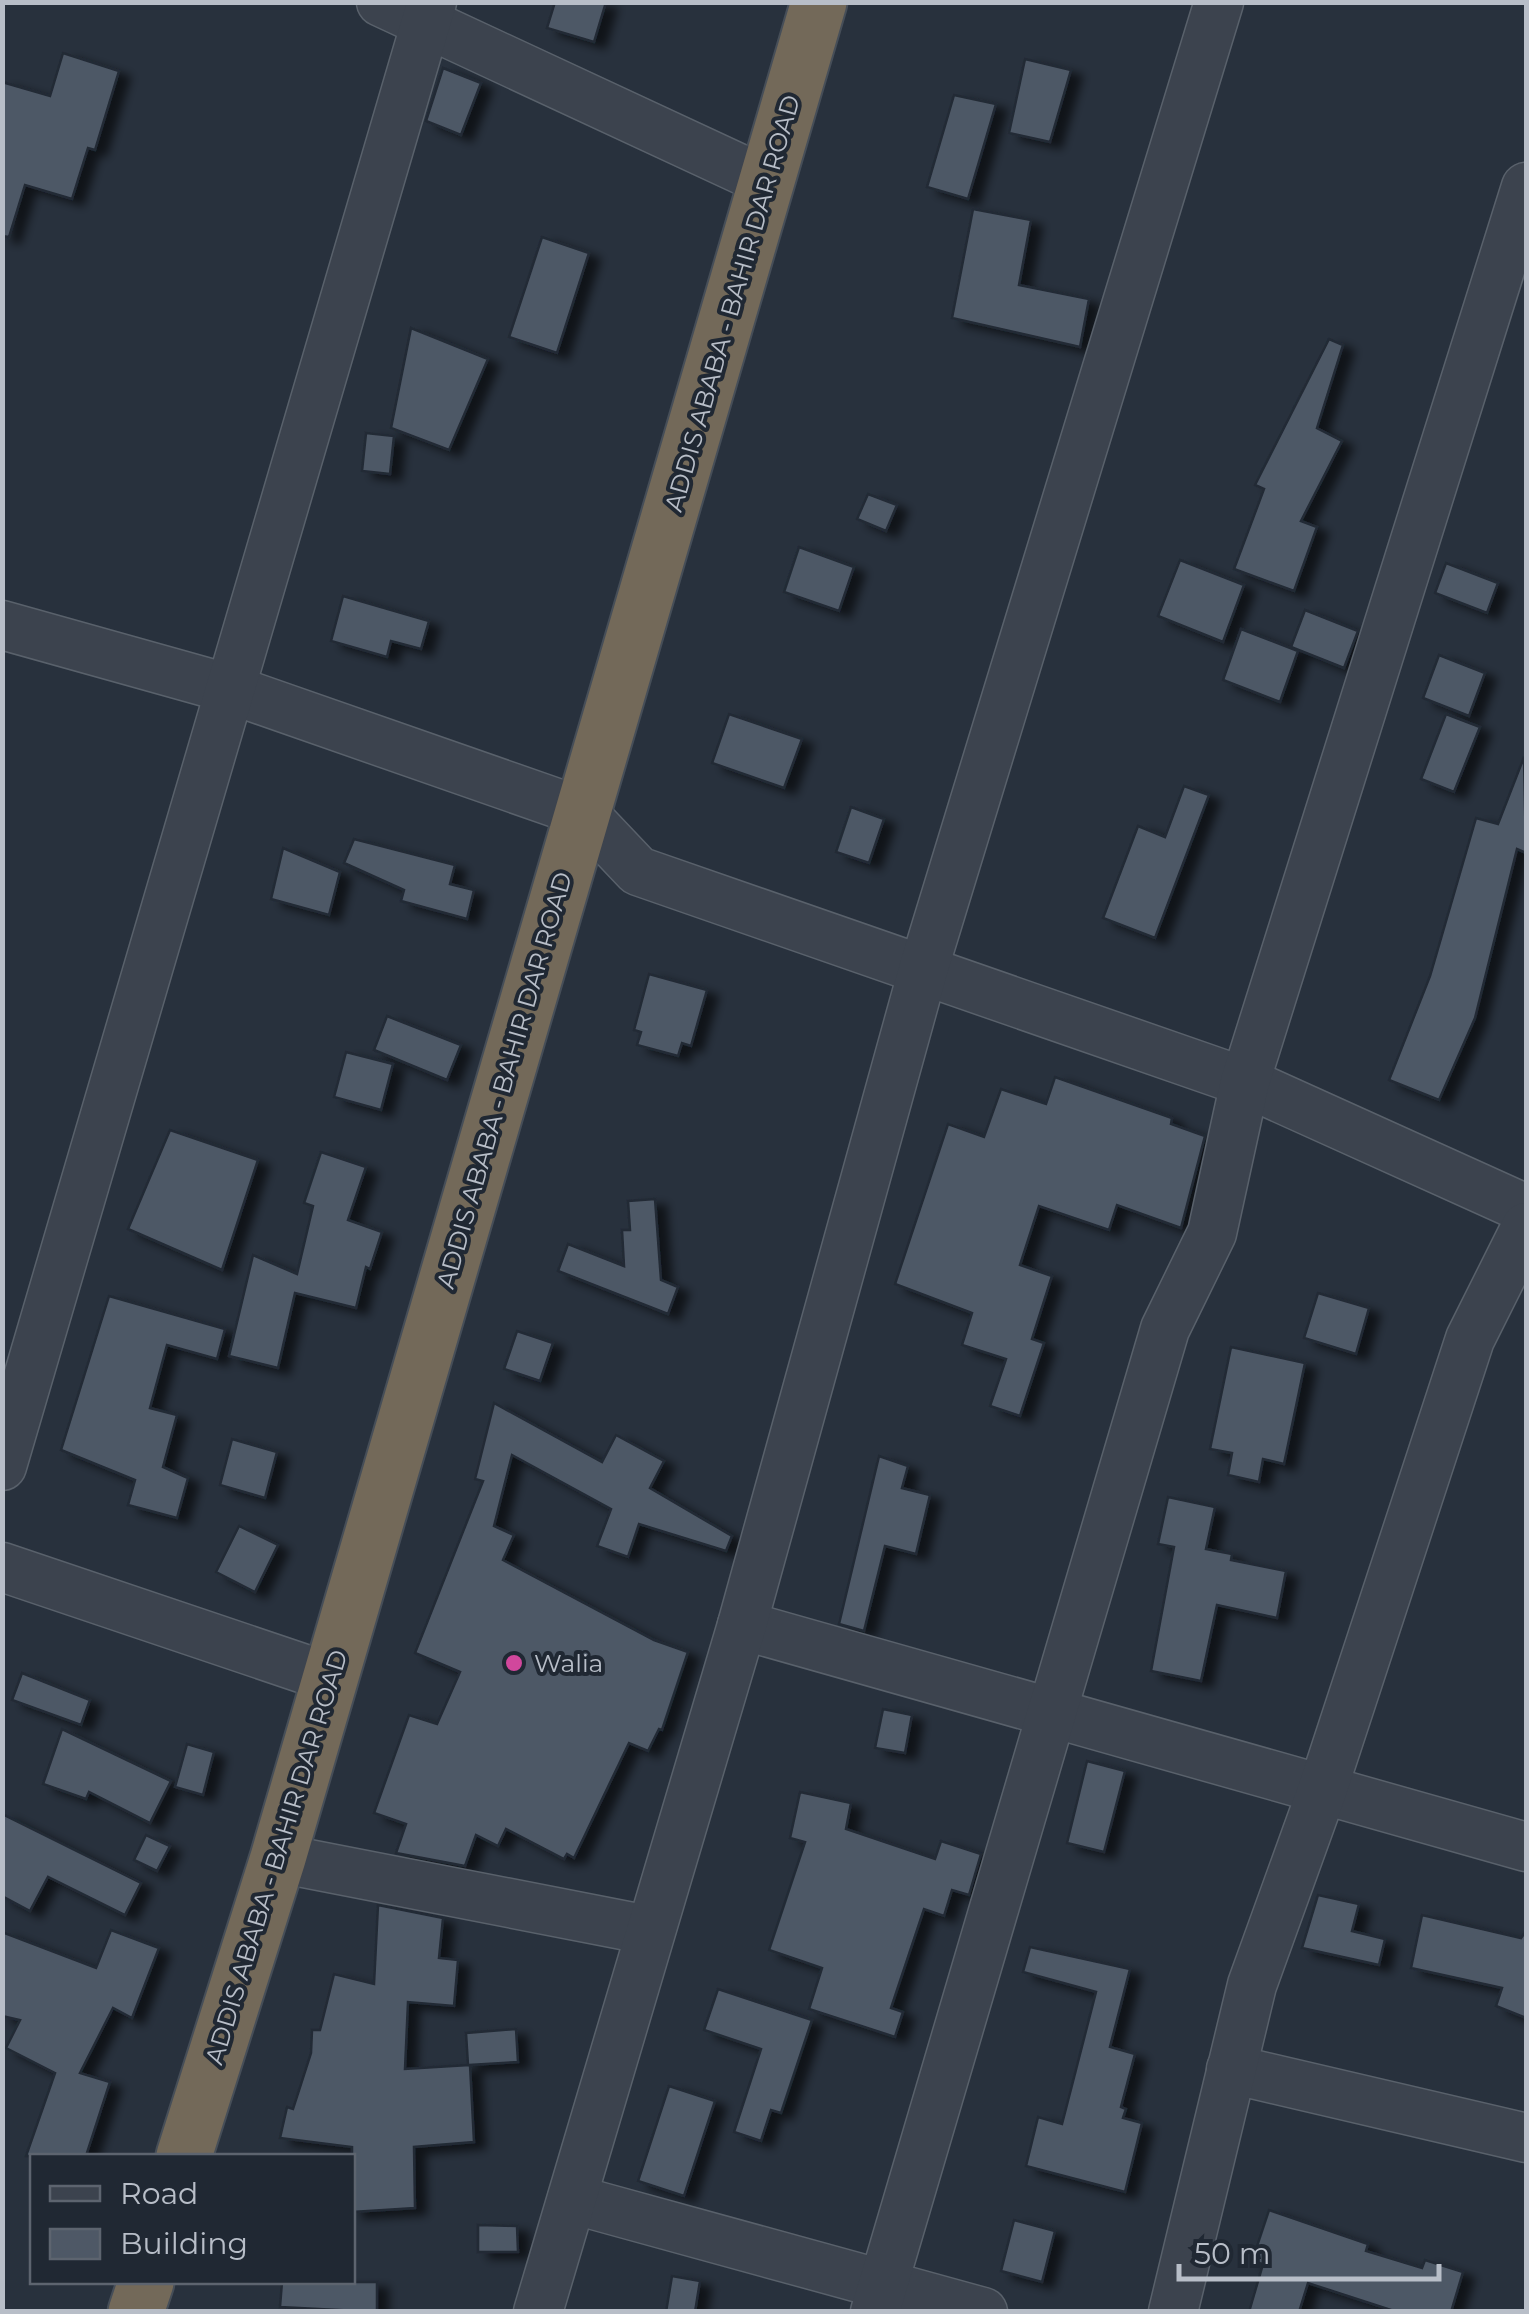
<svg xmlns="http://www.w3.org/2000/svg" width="1529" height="2314" font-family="Montserrat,sans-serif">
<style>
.building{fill:#4e5866;stroke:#222a35;stroke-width:2.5;filter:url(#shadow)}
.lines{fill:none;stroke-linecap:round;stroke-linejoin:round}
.minor-casing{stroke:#59616b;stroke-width:51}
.highway-casing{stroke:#464e58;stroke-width:59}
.minor{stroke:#3c434e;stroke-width:48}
.highway{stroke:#736959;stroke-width:55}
.hotel-dot{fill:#d1479c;stroke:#202833;stroke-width:4}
.labels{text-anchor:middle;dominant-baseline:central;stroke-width:8;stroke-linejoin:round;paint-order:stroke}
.street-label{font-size:25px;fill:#b8bec8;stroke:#202833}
.poi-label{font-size:25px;fill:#b8bec8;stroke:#202833;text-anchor:start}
</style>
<defs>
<filter id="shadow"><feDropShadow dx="11" dy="6" stdDeviation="5" flood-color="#0009"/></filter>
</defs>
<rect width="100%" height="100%" fill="#28313d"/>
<g class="building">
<polygon points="555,2 606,2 594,42 547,28"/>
<polygon points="63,53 119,71 95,150 88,148 72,199 25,185 9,237 2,236 2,82 50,96"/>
<polygon points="1025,59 1071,70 1050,142 1009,133"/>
<polygon points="443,68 481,83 461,135 426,121"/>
<polygon points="954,95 996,104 968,199 927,187"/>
<polygon points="973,209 1031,220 1019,285 1089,299 1080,347 952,318"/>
<polygon points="542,237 589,253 557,353 509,337"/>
<polygon points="411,328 488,359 449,450 391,428"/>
<polygon points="1329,339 1343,345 1317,428 1342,441 1301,521 1317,527 1294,591 1234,569 1264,489 1255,485"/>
<polygon points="366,433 394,436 390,474 362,471"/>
<polygon points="868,494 897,505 886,531 857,519"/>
<polygon points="799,547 854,567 839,611 784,592"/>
<polygon points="1180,560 1244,585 1223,642 1158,616"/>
<polygon points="1446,563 1498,583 1487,613 1435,593"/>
<polygon points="343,596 429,621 421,649 391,641 387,657 331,641"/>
<polygon points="1305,610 1358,631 1344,668 1291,647"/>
<polygon points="1241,629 1298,651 1280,702 1223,680"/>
<polygon points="1439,655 1485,673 1469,716 1423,698"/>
<polygon points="729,714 802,739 784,788 712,763"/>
<polygon points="1446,714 1480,727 1454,792 1421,779"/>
<polygon points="1524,757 1526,853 1517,849 1475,1018 1439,1100 1389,1080 1430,976 1476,818 1498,824"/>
<polygon points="1184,786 1209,795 1155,938 1103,918 1138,826 1165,837"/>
<polygon points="851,807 884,819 869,863 836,852"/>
<polygon points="354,839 455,865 450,884 474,890 467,919 401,901 404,890 344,863"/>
<polygon points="283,848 340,872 329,915 271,899"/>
<polygon points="649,974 707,990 691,1046 682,1043 678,1056 637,1045 641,1032 634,1030"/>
<polygon points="387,1016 461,1045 447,1080 374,1050"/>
<polygon points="346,1052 393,1064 381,1110 334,1097"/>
<polygon points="1055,1077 1172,1118 1171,1124 1205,1136 1181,1228 1117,1205 1109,1230 1039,1206 1020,1265 1052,1276 1032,1339 1044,1343 1020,1416 990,1406 1006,1359 962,1345 972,1313 895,1284 948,1124 984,1137 1001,1089 1046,1104"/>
<polygon points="170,1130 258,1160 222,1270 128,1229"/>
<polygon points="321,1152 366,1167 348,1220 382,1232 370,1269 366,1267 356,1308 295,1293 278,1368 229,1356 253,1255 297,1274 313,1206 304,1203"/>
<polygon points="655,1199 661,1280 678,1287 668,1314 558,1271 568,1244 624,1266 622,1230 630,1230 628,1201"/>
<polygon points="1318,1293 1369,1308 1356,1354 1304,1338"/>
<polygon points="109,1296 225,1329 217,1359 167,1345 150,1408 177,1415 163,1467 188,1478 177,1518 128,1505 135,1480 61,1450"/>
<polygon points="517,1331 553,1343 540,1381 504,1369"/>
<polygon points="1231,1347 1305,1363 1284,1464 1263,1459 1259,1482 1228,1475 1232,1453 1210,1449"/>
<polygon points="494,1403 602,1462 616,1435 664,1461 650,1488 732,1536 726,1551 639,1524 628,1557 597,1546 611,1509 512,1455 494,1526 514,1535 503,1560 654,1640 688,1652 662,1730 659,1729 648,1751 629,1743 574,1858 567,1854 564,1859 506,1829 498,1846 476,1835 465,1866 396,1853 406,1824 374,1813 409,1715 437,1724 460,1672 415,1653 483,1481 475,1479"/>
<polygon points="232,1439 277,1452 265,1498 220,1485"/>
<polygon points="879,1456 908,1466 902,1488 930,1495 916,1554 885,1546 864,1631 839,1624"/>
<polygon points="1168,1497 1215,1507 1206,1549 1232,1554 1231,1560 1286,1571 1277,1618 1217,1605 1201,1681 1151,1671 1174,1547 1158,1544"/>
<polygon points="239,1526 278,1545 255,1592 216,1572"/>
<polygon points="22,1673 90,1700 81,1725 12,1700"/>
<polygon points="883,1709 912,1715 905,1753 875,1748"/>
<polygon points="62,1729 171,1781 150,1823 89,1792 86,1799 43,1784"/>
<polygon points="187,1744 214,1752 203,1795 175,1787"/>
<polygon points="1087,1761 1125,1771 1104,1852 1067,1843"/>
<polygon points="800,1792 851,1803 846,1829 935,1859 941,1841 981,1854 969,1895 952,1890 944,1916 924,1909 891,2008 903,2012 895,2037 809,2009 822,1968 769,1950 805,1842 790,1838"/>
<polygon points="2,1814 141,1883 125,1915 48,1877 30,1911 2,1896"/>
<polygon points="146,1835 170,1846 157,1871 134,1860"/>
<polygon points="1318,1895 1359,1904 1352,1931 1385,1939 1379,1965 1302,1948"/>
<polygon points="378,1905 443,1918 439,1958 458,1960 454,2006 408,2002 405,2069 468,2065 466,2033 516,2029 518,2062 470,2065 474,2142 414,2147 415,2208 352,2212 352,2147 280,2138 287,2107 293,2109 311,2053 312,2030 320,2030 334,1974 374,1984"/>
<polygon points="1422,1915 1521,1938 1526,1931 1526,2018 1496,2006 1502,1988 1411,1968"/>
<polygon points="111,1930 159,1948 132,2018 113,2008 80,2073 110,2082 86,2156 26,2156 55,2073 6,2048 20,2020 2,2016 2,1932 96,1968"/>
<polygon points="1030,1947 1130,1969 1110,2047 1135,2054 1121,2107 1126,2109 1123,2118 1142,2123 1125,2192 1026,2166 1038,2117 1062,2124 1096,1992 1023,1972"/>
<polygon points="718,1989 812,2020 781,2113 771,2110 761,2141 734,2132 761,2049 704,2030"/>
<polygon points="669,2086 715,2101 684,2196 638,2181"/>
<polygon points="1269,2210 1368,2244 1366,2251 1422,2268 1425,2260 1463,2272 1451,2312 1397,2312 1308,2283 1299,2312 1249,2312 1263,2264 1252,2261"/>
<polygon points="1014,2220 1055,2231 1042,2282 1001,2271"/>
<polygon points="478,2225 517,2226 518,2252 478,2252"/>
<polygon points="672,2276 700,2281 695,2312 666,2312"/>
<polygon points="282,2282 377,2282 377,2312 280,2307"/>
</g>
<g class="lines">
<g class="minor-casing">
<g id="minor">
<polyline points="381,2 768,182"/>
<polyline points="2,625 227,688 582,812 638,871 1245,1082 1526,1209"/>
<polyline points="2,1466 432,2"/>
<polyline points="2,1567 331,1678"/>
<polyline points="742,1625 1526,1847"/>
<polyline points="278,1858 648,1930"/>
<polyline points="1231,2069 1526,2138"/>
<polyline points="572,2199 983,2312"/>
<polyline points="538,2312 742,1625 924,967 1219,2"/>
<polyline points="875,2312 1165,1329 1212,1233 1245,1082 1526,187"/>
<polyline points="1173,2312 1252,1985 1322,1791 1470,1339 1526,1227"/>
</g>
</g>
<g class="highway-casing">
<g id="highway">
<polyline points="184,2156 278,1858 819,2"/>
<polyline points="136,2312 146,2282"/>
</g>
</g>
<use href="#minor" class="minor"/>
<use href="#highway" class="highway"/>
</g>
<circle class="hotel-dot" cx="514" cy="1663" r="10"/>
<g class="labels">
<g class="street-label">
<text transform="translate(732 303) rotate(-74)">ADDIS ABABA - BAHIR DAR ROAD</text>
<text transform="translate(504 1080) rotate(-74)">ADDIS ABABA - BAHIR DAR ROAD</text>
<text transform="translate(276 1857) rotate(-73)">ADDIS ABABA - BAHIR DAR ROAD</text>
</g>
<g class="poi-label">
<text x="534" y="1663">Walia</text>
</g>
</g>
<rect width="1529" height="2314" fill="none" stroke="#b8bec8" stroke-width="10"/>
<rect x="30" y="2154" width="325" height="130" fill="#202833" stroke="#5d646f" stroke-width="2.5"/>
<rect x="50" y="2186" width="50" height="15" fill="#3c434e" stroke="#5d646f" stroke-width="2.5"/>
<text x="120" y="2204" font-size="30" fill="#b8bec8">Road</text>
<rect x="50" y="2229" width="50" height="30" fill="#4e5866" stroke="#5d646f" stroke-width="2.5"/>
<text x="120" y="2254" font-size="30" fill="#b8bec8">Building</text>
<path d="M1179 2264v15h260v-15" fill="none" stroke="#b8bec8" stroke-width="5"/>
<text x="1194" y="2264" font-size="30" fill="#b8bec8" stroke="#202833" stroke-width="8" paint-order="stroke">50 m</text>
</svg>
